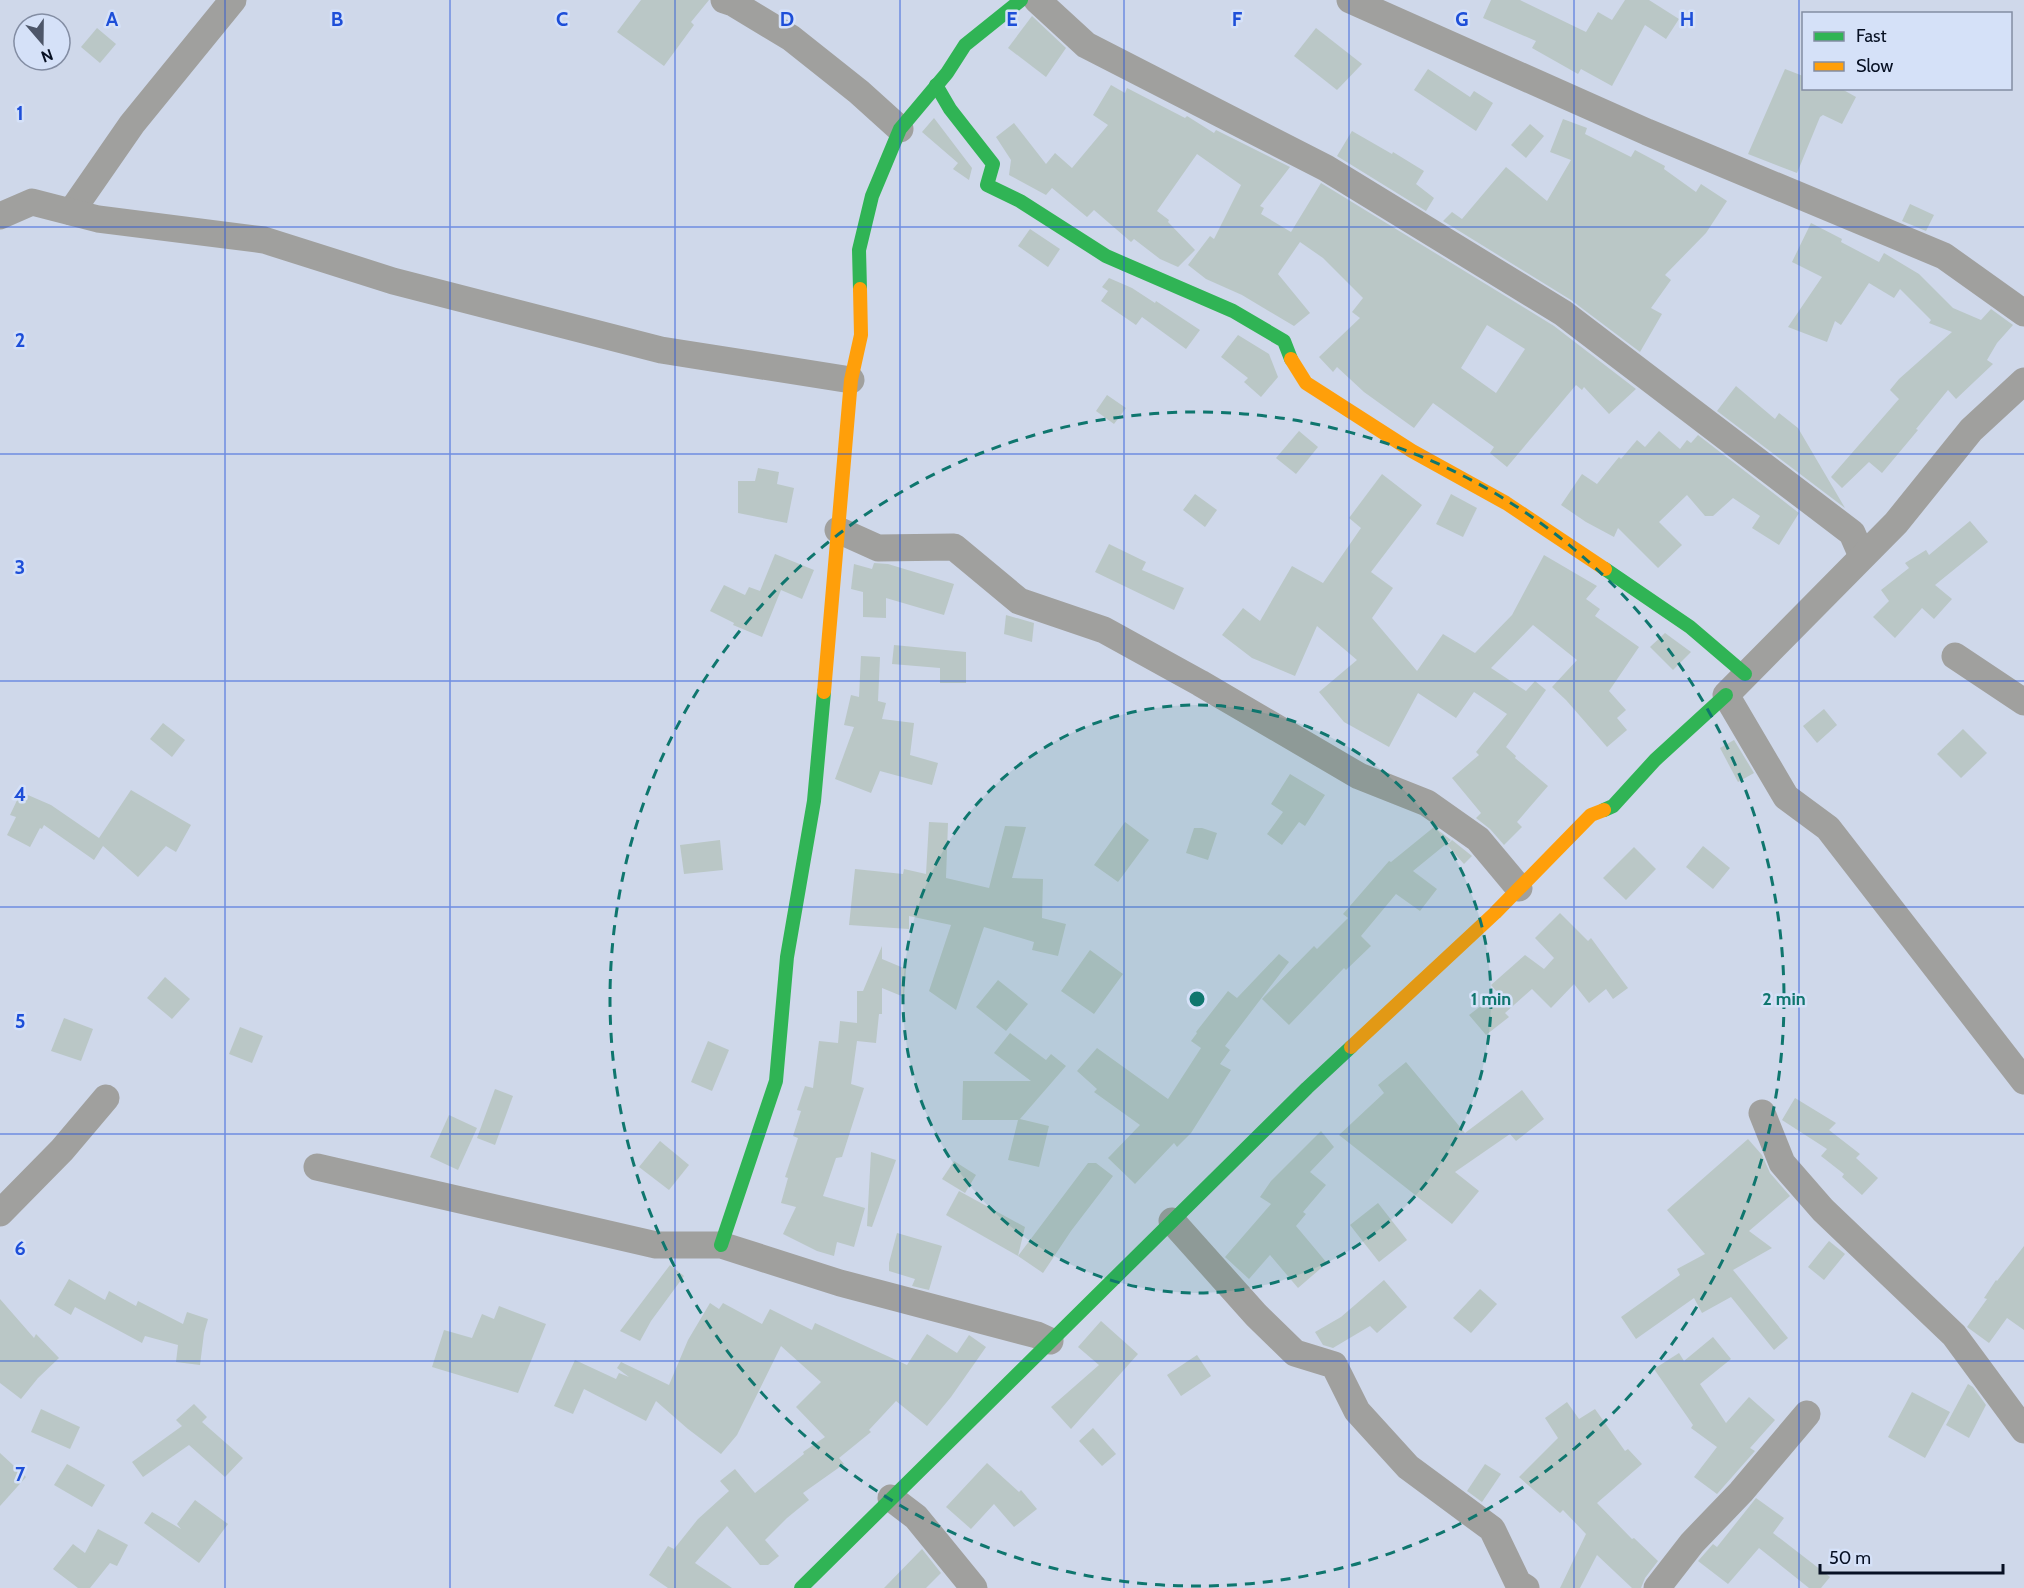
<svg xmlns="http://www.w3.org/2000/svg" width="2024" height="1588" font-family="Cabin,sans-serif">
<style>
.building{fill:#bac7c6;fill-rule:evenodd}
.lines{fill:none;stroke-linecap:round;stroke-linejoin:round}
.street{stroke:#a0a09e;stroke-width:27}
.fast{stroke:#30b455;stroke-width:14}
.slow{stroke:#ff9f0a;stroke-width:14}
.grid{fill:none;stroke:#1d4ed8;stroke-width:1.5;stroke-opacity:0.55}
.ring{fill:none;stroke:#0f766e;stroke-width:3;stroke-dasharray:10 8}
.grid-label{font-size:20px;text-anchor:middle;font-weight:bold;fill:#1d4ed8;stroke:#d5e1f8;stroke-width:5;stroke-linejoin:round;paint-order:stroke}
.centre{fill:#0f766e;stroke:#d5e1f8;stroke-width:3}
.ring-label{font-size:18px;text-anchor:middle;font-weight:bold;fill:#0f766e;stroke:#d5e1f8;stroke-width:5;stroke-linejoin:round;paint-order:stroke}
</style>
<rect width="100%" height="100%" fill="#cfd8ea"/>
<g class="building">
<polygon points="641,0 709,0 691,22 694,25 664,66 617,32"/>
<polygon points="1491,0 1520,0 1586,32 1598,12 1612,20 1625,0 1649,0 1679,19 1666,39 1645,25 1612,86 1581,69 1578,74 1532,48 1536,41 1483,18"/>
<polygon points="1032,16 1066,48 1046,77 1008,48"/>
<polygon points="97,28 116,44 100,63 81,47"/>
<polygon points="1316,28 1362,64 1337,90 1294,56"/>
<polygon points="1428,69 1470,97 1474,91 1493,103 1476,131 1414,90"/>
<polygon points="1785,69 1803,76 1803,88 1840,88 1856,97 1842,124 1823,115 1820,117 1797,173 1748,154"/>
<path d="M 1111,85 L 1125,93 L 1127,88 L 1185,118 L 1187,116 L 1214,133 L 1216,130 L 1290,167 L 1260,206 L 1264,208 L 1261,214 L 1291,232 L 1321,183 L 1554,326 L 1636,389 L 1609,414 L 1584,387 L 1582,390 L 1576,385 L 1507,467 L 1490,453 L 1494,447 L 1433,403 L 1414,428 L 1364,392 L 1337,367 L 1333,372 L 1319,357 L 1360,318 L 1352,312 L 1363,298 L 1323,258 L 1300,242 L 1278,274 L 1310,313 L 1294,326 L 1242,295 L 1206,279 L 1188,265 L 1210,236 L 1214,239 L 1241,185 L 1197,154 L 1157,211 L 1169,220 L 1168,222 L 1195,250 L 1178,267 L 1160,259 L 1134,239 L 1131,242 L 1094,210 L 1087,217 L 1052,188 L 1046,195 L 1009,175 L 1011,160 L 996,137 L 1014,123 L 1046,164 L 1055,153 L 1072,168 L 1108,125 L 1093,115 ZM 1487,325 L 1525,349 L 1496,393 L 1461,368 Z"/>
<polygon points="934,118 972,168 969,180 953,169 958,163 922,132"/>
<polygon points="1563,119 1587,128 1585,134 1631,157 1635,150 1665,166 1664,169 1696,192 1701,184 1727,201 1706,233 1665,275 1671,280 1651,308 1662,314 1640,352 1571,300 1443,221 1452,212 1462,219 1506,167 1547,201 1571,160 1550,152"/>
<polygon points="1530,124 1544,136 1526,158 1511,145"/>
<polygon points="1352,131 1392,154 1393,152 1424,171 1416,184 1434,198 1426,211 1337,156"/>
<polygon points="1910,204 1934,215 1926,231 1902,221"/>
<polygon points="1811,223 1842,239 1841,242 1879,262 1884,253 1919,274 1953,308 1981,320 1991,309 2013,325 1997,343 1987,360 1993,364 1956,399 1948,390 1916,429 1918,430 1882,473 1869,462 1842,488 1831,477 1899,399 1890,390 1899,379 1952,332 1929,323 1931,320 1900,289 1894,298 1869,283 1841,325 1835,321 1827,342 1788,327 1822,277 1792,262"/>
<polygon points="1030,229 1060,249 1048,267 1018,246"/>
<polygon points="1109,278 1132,288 1155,303 1156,301 1200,330 1186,349 1142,317 1136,325 1101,301 1108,291 1102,287"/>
<polygon points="1238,335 1269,354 1278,377 1261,397 1244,382 1248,378 1221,357"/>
<polygon points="1736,386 1775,419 1779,413 1798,428 1845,508 1717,411"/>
<polygon points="1107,395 1126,408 1114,424 1096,411"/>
<polygon points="1299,431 1318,447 1296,474 1276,458"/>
<polygon points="1659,431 1680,449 1687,440 1691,443 1698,435 1799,513 1779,545 1752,528 1760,516 1733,498 1713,516 1705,516 1687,495 1659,522 1682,545 1658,568 1618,528 1614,537 1586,522 1561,505 1582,474 1597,484 1619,457 1621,459 1637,440 1645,447"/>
<polygon points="758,468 779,472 777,484 794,488 787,523 738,513 738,481 755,481"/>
<polygon points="1382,474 1422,505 1371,572 1393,588 1372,618 1417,671 1443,634 1475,653 1512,615 1544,555 1597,586 1586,599 1600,609 1595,616 1639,647 1609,691 1626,710 1617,718 1627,730 1607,747 1566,700 1552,687 1577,660 1533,625 1491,668 1526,691 1535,681 1546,690 1506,747 1516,756 1515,758 1548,786 1517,822 1522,827 1504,845 1490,829 1476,818 1481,813 1452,778 1479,755 1476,752 1507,714 1474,692 1456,718 1418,693 1389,747 1344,722 1319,692 1357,660 1317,626 1295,676 1252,658 1222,635 1243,608 1260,621 1292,566 1323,583 1361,528 1349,518"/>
<polygon points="1195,494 1217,510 1205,527 1183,510"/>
<polygon points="1451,494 1477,508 1463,537 1436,524"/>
<polygon points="1970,521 1988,542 1935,585 1952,599 1934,619 1922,608 1895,638 1873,617 1889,601 1881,590 1909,568 1905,563 1926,550 1929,555"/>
<polygon points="1109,544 1146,562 1142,570 1184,588 1174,610 1095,572"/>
<polygon points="775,554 814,570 802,599 781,590 762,637 733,625 734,623 710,611 724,585 745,595 749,587 760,591"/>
<polygon points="874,563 888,564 954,584 944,615 886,598 886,618 863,617 863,592 851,589 854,564 872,569"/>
<polygon points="1006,615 1034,623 1032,642 1004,634"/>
<polygon points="1665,633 1691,652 1673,670 1650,647"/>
<polygon points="894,645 966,652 966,683 940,683 940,668 892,664"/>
<polygon points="861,656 880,657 878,701 886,703 882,719 914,723 910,755 938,763 932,785 880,771 871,793 835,779 854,727 844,725 851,695 859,697"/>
<polygon points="1824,709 1837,725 1817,743 1803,726"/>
<polygon points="163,723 185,740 172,757 150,739"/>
<polygon points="1963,729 1987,753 1961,778 1937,754"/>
<polygon points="1734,740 1754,773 1738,782 1720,748"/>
<polygon points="1290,774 1325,795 1305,826 1299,822 1282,845 1267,834 1283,812 1271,804"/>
<polygon points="131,790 191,825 176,852 166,846 138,877 103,846 94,860 44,825 42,829 40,828 30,847 7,835 16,817 10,815 21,792 51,805 99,838"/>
<polygon points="929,822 948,823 946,878 989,888 1005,826 1026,827 1012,878 1043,879 1042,918 1066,924 1058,956 1032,950 1034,942 984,927 956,1010 929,991 951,925 909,916 909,929 849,925 855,869 903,874 904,869 926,874"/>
<polygon points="1125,822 1149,840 1118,882 1094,865"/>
<polygon points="1434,827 1451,840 1413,871 1437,889 1420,911 1396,894 1361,936 1371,946 1346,970 1344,968 1289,1025 1262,999 1314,946 1317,949 1348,918 1343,914 1389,861 1391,862"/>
<polygon points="1194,828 1202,828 1217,833 1208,860 1186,853"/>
<polygon points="720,840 723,870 684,874 680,845"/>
<polygon points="1452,840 1472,856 1464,864 1447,845"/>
<polygon points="1703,846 1730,868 1713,889 1686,867"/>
<polygon points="1634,847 1656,869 1626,900 1603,878"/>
<polygon points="1560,913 1588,941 1591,938 1628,988 1613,999 1606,989 1589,1003 1574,984 1551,1008 1532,989 1505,1013 1509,1017 1486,1035 1469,1015 1498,993 1491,985 1525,955 1544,969 1554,958 1535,938"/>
<polygon points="882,946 882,959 906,969 904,997 882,988 882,1014 879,1014 876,1043 857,1041 851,1084 864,1088 842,1157 836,1158 823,1196 865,1208 854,1247 837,1242 834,1256 817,1251 783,1234 796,1207 781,1203 788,1178 785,1177 798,1138 793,1136 801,1111 797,1110 805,1086 813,1088 819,1041 838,1043 840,1021 857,1023 857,991 863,991"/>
<polygon points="1090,950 1123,974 1094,1014 1061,991"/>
<polygon points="1279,954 1289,962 1225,1046 1230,1050 1220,1064 1231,1070 1191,1133 1177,1147 1174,1143 1135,1184 1108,1158 1140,1125 1094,1092 1097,1089 1077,1071 1097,1048 1168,1099 1201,1048 1191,1041 1197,1033 1196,1032 1228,991 1237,998"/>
<polygon points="165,977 190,999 172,1019 147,998"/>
<polygon points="998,980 1028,1004 1006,1031 976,1007"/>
<polygon points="64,1018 93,1029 81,1061 51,1051"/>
<polygon points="240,1027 263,1036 252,1063 229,1054"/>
<polygon points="1010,1033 1046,1060 1051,1054 1066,1066 1020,1119 1049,1126 1039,1167 1008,1160 1018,1120 962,1120 963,1081 1031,1081 994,1053"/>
<polygon points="708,1041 729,1050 712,1091 691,1082"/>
<polygon points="1406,1062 1465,1133 1522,1090 1544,1119 1516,1141 1510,1134 1455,1172 1479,1191 1452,1224 1339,1135 1384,1093 1378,1085"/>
<polygon points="495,1089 513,1096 495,1145 477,1138"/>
<polygon points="1795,1098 1836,1123 1829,1130 1860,1154 1856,1158 1878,1178 1862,1195 1842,1177 1844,1174 1821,1156 1827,1149 1782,1120"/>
<polygon points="449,1115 477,1128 458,1170 430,1157"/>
<polygon points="1321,1131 1334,1147 1310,1172 1326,1185 1303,1212 1306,1214 1296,1226 1327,1263 1298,1288 1270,1255 1249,1279 1225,1257 1271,1204 1260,1197 1271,1181"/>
<polygon points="1748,1139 1762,1155 1770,1173 1790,1196 1749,1231 1772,1248 1733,1270 1788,1338 1774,1350 1731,1297 1702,1313 1694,1298 1636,1339 1621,1317 1680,1275 1677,1269 1705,1254 1667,1210"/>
<polygon points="660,1141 689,1165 669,1190 639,1167"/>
<polygon points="871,1152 896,1160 872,1227 867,1226"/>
<polygon points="954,1161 976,1175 965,1193 942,1179"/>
<polygon points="1088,1163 1096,1163 1113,1176 1071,1231 1043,1273 1018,1256"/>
<polygon points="959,1191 1025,1227 1018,1256 946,1215"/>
<polygon points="1378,1203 1407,1240 1379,1262 1350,1225"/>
<polygon points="897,1233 942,1246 929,1290 912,1286 915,1279 889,1271 889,1263"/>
<polygon points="1829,1241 1845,1254 1824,1280 1808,1267"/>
<polygon points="2024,1246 2024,1330 2007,1318 1989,1343 1967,1327 1987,1299 1984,1298 1996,1280 1997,1281"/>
<polygon points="670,1265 684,1276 651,1321 640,1341 620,1331"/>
<polygon points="69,1279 105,1300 109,1291 136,1306 138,1301 183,1324 187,1312 208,1319 204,1333 200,1365 176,1362 178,1345 145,1336 142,1343 75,1307 71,1315 54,1305"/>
<polygon points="1384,1280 1407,1307 1377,1333 1370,1326 1333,1348 1323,1345 1315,1332 1341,1317"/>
<polygon points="1480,1289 1497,1304 1471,1333 1453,1318"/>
<polygon points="0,1299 34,1338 36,1334 59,1358 38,1378 21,1399 0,1383"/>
<polygon points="710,1303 719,1309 723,1303 762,1324 770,1309 812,1330 815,1323 907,1365 927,1334 957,1353 969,1335 986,1347 951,1397 927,1426 896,1401 869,1430 871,1432 839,1458 844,1464 803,1493 809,1500 787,1518 765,1540 779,1556 768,1565 760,1565 727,1526 695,1563 732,1588 668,1588 649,1575 668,1546 674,1549 698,1519 729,1491 720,1481 735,1469 755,1493 804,1454 803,1452 825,1437 796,1407 821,1382 781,1346 737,1435 721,1454 688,1429 656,1401 646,1421 584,1389 573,1414 554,1406 575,1360 616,1379 619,1373 629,1377 617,1368 621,1362 669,1385 688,1340"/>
<polygon points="499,1306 546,1324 518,1393 432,1367 444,1330 472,1338 482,1314 494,1319"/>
<polygon points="1101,1321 1138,1354 1071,1429 1051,1407 1099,1365 1078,1347"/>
<polygon points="1713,1337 1731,1359 1700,1384 1726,1423 1749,1397 1775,1420 1750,1448 1755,1451 1717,1494 1694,1477 1717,1447 1691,1428 1693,1425 1654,1369 1679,1353 1684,1361"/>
<polygon points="1197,1355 1211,1376 1181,1396 1167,1375"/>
<polygon points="1968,1384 1973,1387 1986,1405 1969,1438 1946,1425"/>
<polygon points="1912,1392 1950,1412 1925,1458 1888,1437"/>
<polygon points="1567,1402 1579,1419 1595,1409 1625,1451 1628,1449 1642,1464 1597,1503 1632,1539 1634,1538 1658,1561 1645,1578 1641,1588 1632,1588 1597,1555 1580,1588 1560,1588 1586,1534 1563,1510 1560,1513 1519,1477 1558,1438 1545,1418"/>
<polygon points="194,1404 207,1417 202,1422 243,1458 225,1477 189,1445 143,1477 132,1462 182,1426 176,1420"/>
<polygon points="41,1409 80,1427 70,1449 31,1432"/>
<polygon points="1093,1428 1116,1454 1102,1466 1079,1441"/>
<polygon points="0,1453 26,1477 0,1506"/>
<polygon points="987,1463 1019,1492 1021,1490 1037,1509 1014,1527 994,1504 971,1529 946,1507"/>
<polygon points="67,1464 105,1485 92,1507 54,1485"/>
<polygon points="1485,1464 1501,1474 1482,1502 1467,1491"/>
<polygon points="1756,1498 1784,1518 1773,1533 1830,1577 1821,1588 1809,1588 1759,1548 1728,1584 1698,1561 1713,1544 1717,1547"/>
<polygon points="195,1500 228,1524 199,1563 144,1523 152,1512 181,1529 177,1524"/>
<polygon points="98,1529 128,1545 117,1566 110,1563 90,1588 78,1588 53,1569 73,1544 85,1553"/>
<polygon points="922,1549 941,1573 926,1588 884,1588"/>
</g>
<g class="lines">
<g class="street">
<polyline points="724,0 733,3 791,38 859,92 900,129"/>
<polyline points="1037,0 1086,45 1326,168 1563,313 1852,533 1862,556"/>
<polyline points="1350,0 1647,132 1944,256 2024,313"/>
<polyline points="71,212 132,124 233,0"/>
<polyline points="0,216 32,202 98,219 264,240 393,281 661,350 851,380"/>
<polyline points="2024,381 1971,430 1896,523 1726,695 1786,797 1828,828 2024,1081"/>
<polyline points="838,530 878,548 954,547 1019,601 1104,630 1200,683 1359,776 1427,803 1478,839 1519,888"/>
<polyline points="1955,656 2024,702"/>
<polyline points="1762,1113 1782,1163 1823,1210 1954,1335 2024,1430"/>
<polyline points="317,1167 656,1245 721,1245 840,1283 1037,1335 1050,1341"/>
<polyline points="0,1213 62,1150 106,1098"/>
<polyline points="1172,1221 1256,1315 1295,1353 1334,1365 1357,1411 1408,1467 1492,1529 1518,1583 1526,1588"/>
<polyline points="891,1498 916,1517 974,1588"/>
<polyline points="1657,1588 1692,1543 1741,1492 1807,1414"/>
</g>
<g class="fast">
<polyline points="936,85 950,109 993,164 987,185 1020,201 1106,256 1233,311 1284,341 1291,359"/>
<polyline points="860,289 859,250 872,196 900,129 947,73 965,45 1021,0"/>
<polyline points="1605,569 1690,627 1745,674"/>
<polyline points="1604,810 1613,806 1655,760 1726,695"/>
<polyline points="721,1245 776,1081 787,957 814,801 824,692"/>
<polyline points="801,1588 1307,1088 1351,1047"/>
</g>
<g class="slow">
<polyline points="1291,359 1306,383 1412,451 1506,503 1605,569"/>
<polyline points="824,692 851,380 861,335 860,289"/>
<polyline points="1351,1047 1495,913 1591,815 1604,810"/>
</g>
</g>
<path class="grid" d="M 225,0 L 225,1588M 450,0 L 450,1588M 675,0 L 675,1588M 900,0 L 900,1588M 1124,0 L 1124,1588M 1349,0 L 1349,1588M 1574,0 L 1574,1588M 1799,0 L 1799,1588M 0,227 L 2024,227M 0,454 L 2024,454M 0,681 L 2024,681M 0,907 L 2024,907M 0,1134 L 2024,1134M 0,1361 L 2024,1361"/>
<circle cx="1197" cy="999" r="294" fill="#0f766e" fill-opacity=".12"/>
<g class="ring">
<circle cx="1197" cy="999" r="294"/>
<circle cx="1197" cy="999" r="587"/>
</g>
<g class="grid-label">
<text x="112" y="26">A</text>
<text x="337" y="26">B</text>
<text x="562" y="26">C</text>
<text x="787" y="26">D</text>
<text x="1012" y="26">E</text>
<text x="1237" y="26">F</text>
<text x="1462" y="26">G</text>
<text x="1687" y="26">H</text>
<text x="20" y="120">1</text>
<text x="20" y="347">2</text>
<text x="20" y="574">3</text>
<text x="20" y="801">4</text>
<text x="20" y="1028">5</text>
<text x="20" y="1255">6</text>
<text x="20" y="1481">7</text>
</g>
<circle cx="1197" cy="999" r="9" class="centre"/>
<g class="ring-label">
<text x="1491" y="1005">1 min</text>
<text x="1784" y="1005">2 min</text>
</g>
<rect x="1802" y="12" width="210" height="78" fill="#d5e1f8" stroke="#838da3" stroke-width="1.5"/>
<rect x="1814" y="32" width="30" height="9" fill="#30b455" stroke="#838da3" stroke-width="1.5"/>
<text x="1856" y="42" font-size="18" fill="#071023">Fast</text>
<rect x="1814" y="62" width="30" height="9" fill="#ff9f0a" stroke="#838da3" stroke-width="1.5"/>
<text x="1856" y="72" font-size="18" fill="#071023">Slow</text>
<g transform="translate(42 42) rotate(160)"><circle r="28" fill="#d5e1f8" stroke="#838da3" stroke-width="1.5"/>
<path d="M0-4.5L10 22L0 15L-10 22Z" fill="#4d5669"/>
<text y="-9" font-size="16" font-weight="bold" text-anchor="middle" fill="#071023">N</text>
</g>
<path d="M1820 1564v9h183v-9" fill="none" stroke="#071023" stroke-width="3"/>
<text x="1829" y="1564" font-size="18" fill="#071023" stroke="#d5e1f8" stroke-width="4.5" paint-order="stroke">50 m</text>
</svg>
